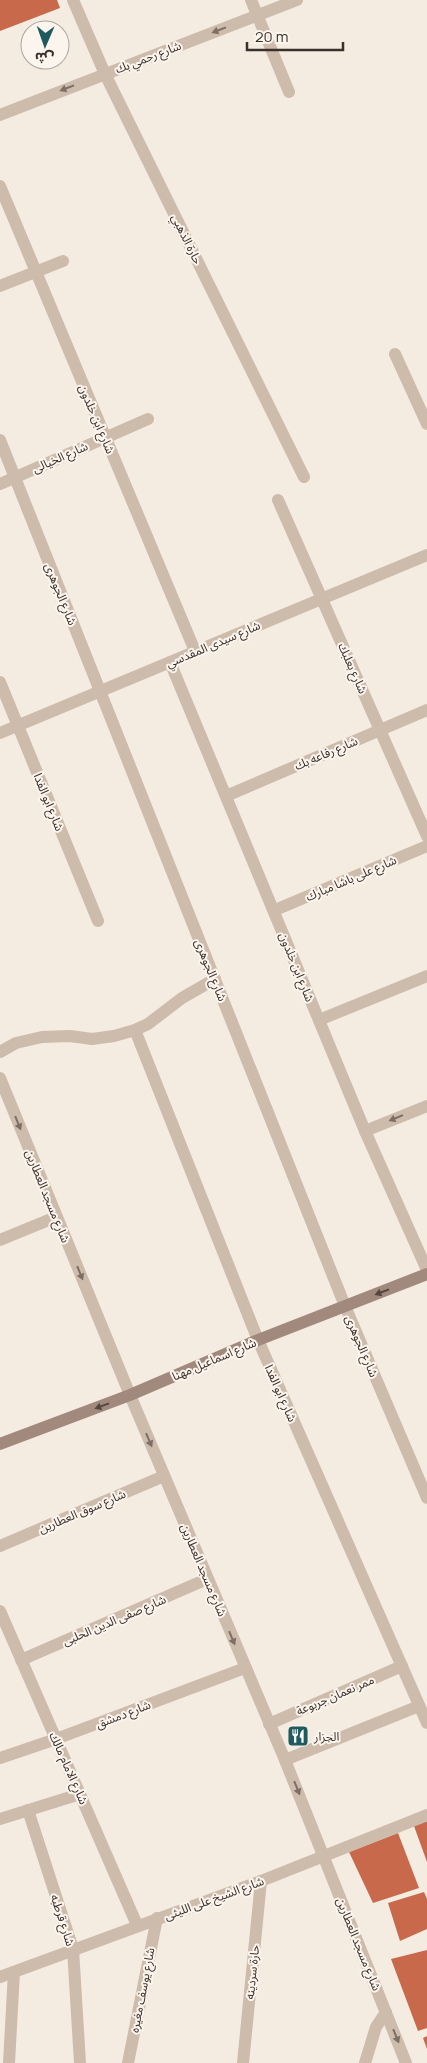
<svg xmlns="http://www.w3.org/2000/svg" width="427" height="2063" font-family="Manrope,'Noto Sans Arabic',sans-serif">
<style>
.building{fill:#c8694b}
.lines{fill:none;stroke-linecap:round;stroke-linejoin:round}
.street{stroke:#cdbbac;stroke-width:12}
.secondary{stroke:#a18a7d;stroke-width:12}
.oneway{fill:#7d6f65}
.oneway2{fill:#544640}
.labels{text-anchor:middle;dominant-baseline:central;stroke-width:4;stroke-linejoin:round;paint-order:stroke}
.street-label{font-size:12px;fill:#3b302b;stroke:#fbf5ee}
.poi-label{font-size:12px;fill:#3b302b;stroke:#fbf5ee;text-anchor:start}
</style>
<rect width="100%" height="100%" fill="#f4ebe1"/>
<g class="building">
<polygon points="0,0 57,0 60,8 0,31"/>
<polygon points="427,1821 427,1862 414,1826"/>
<polygon points="398,1833 419,1888 373,1903 349,1852"/>
<polygon points="424,1892 427,1899 427,1929 400,1941 388,1903"/>
<polygon points="427,1950 427,2028 418,2031 391,1959"/>
<polygon points="427,2036 427,2049 423,2038"/>
</g>
<g class="lines">
<g class="street">
<polyline points="73,0 105,74 304,477"/>
<polyline points="251,0 289,92"/>
<polyline points="0,115 297,0"/>
<polyline points="0,186 195,651"/>
<polyline points="0,286 63,261"/>
<polyline points="395,354 427,424"/>
<polyline points="0,440 345,1306 427,1498"/>
<polyline points="0,484 148,419"/>
<polyline points="278,500 427,836"/>
<polyline points="170,662 365,1131 427,1270"/>
<polyline points="0,682 98,921"/>
<polyline points="0,733 427,555"/>
<polyline points="226,796 427,710"/>
<polyline points="275,910 427,846"/>
<polyline points="319,1020 427,976"/>
<polyline points="135,1030 258,1340 427,1723"/>
<polyline points="0,1052 16,1043 42,1037 70,1036 92,1039 114,1036 135,1030 148,1024 182,998 215,979"/>
<polyline points="0,1078 130,1395 285,1760 406,2063"/>
<polyline points="365,1131 427,1106"/>
<polyline points="0,1240 56,1217"/>
<polyline points="0,1546 164,1476"/>
<polyline points="0,1611 137,1925"/>
<polyline points="21,1660 207,1579"/>
<polyline points="269,1724 402,1666"/>
<polyline points="0,1758 56,1739 245,1668"/>
<polyline points="285,1760 419,1706"/>
<polyline points="28,1810 73,1949 80,2063"/>
<polyline points="0,1819 80,1794"/>
<polyline points="0,1977 261,1881 427,1815"/>
<polyline points="9,2063 14,1972"/>
<polyline points="128,2063 157,1918"/>
<polyline points="243,2063 261,1881"/>
<polyline points="365,2063 376,2027 386,2012"/>
</g>
<polyline class="secondary" points="0,1444 130,1395 258,1340 427,1274"/>
</g>
<defs><path id="oneway-solid" d="M-6-.8H1V-3.2L6.5 0L1 3.2V.8H-6Z" transform="scale(1.25)"/></defs>
<g class="oneway">
<use href="#oneway-solid" transform="translate(219 30) rotate(159)"/>
<use href="#oneway-solid" transform="translate(67 88) rotate(159)"/>
<use href="#oneway-solid" transform="translate(396 1118) rotate(158)"/>
<use href="#oneway-solid" transform="translate(18 1123) rotate(68)"/>
<use href="#oneway-solid" transform="translate(80 1273) rotate(68)"/>
<use href="#oneway-solid" transform="translate(149 1440) rotate(67)"/>
<use href="#oneway-solid" transform="translate(232 1638) rotate(67)"/>
<use href="#oneway-solid" transform="translate(297 1788) rotate(68)"/>
<use href="#oneway-solid" transform="translate(396 2036) rotate(68)"/>
</g>
<g class="oneway2">
<use href="#oneway-solid" transform="translate(382 1292) rotate(159)"/>
<use href="#oneway-solid" transform="translate(102 1406) rotate(160)"/>
</g>
<defs>
<g id="restaurant-square" transform="scale(1.125)"><rect x="-9" y="-9" width="18" height="18" rx="4" fill="#1f5a5e" stroke="#fbf5ee"/><path d="M-5-6h1v4h1v-4h1v4h1v-4h1v5L-1.5 .5V6h-2V.5L-5-1ZM5-6V6H3V1.5H1.5Q1.5-4 5-6Z" fill="#fff"/></g>
</defs>
<g fill-rule="evenodd">
<use href="#restaurant-square" x="298" y="1736"/>
</g>
<g class="labels">
<g class="street-label">
<text transform="translate(148 57) rotate(-21)">شارع رحمي بك</text>
<text transform="translate(187 239) rotate(64)">حارة الذهبي</text>
<text transform="translate(97 419) rotate(67)">شارع ابن خلدون</text>
<text transform="translate(60 457) rotate(-24)">شارع الخيالى</text>
<text transform="translate(61 594) rotate(68)">شارع الجوهرى</text>
<text transform="translate(213 644) rotate(-23)">شارع سيدى المقدسي</text>
<text transform="translate(353 668) rotate(66)">شارع بعلبك</text>
<text transform="translate(326 753) rotate(-23)">شارع رفاعه بك</text>
<text transform="translate(49 802) rotate(68)">شارع ابو الفدا</text>
<text transform="translate(351 878) rotate(-23)">شارع على باشا مبارك</text>
<text transform="translate(297 967) rotate(68)">شارع ابن خلدون</text>
<text transform="translate(211 970) rotate(68)">شارع الجوهرى</text>
<text transform="translate(48 1196) rotate(68)">شارع مسجد العطارين</text>
<text transform="translate(362 1346) rotate(67)">شارع الجوهرى</text>
<text transform="translate(214 1359) rotate(-23)">شارع اسماعيل مهنا</text>
<text transform="translate(281 1393) rotate(66)">شارع ابو الفدا</text>
<text transform="translate(82 1511) rotate(-23)">شارع سوق العطارين</text>
<text transform="translate(204 1570) rotate(67)">شارع مسجد العطارين</text>
<text transform="translate(114 1620) rotate(-23)">شارع صفى الدين الحلبى</text>
<text transform="translate(335 1695) rotate(-23)">ممر نعمان جربوعة</text>
<text transform="translate(123 1714) rotate(-21)">شارع دمشق</text>
<text transform="translate(69 1768) rotate(66)">شارع الامام مالك</text>
<text transform="translate(214 1898) rotate(-20)">شارع الشيخ على الليثى</text>
<text transform="translate(63 1920) rotate(72)">شارع قرطبه</text>
<text transform="translate(359 1944) rotate(68)">شارع مسجد العطارين</text>
<text transform="translate(252 1972) rotate(-84)">حارة سردينه</text>
<text transform="translate(142 1990) rotate(-79)">شارع يوسف مغيره</text>
</g>
<g class="poi-label">
<text x="314" y="1736">الجزار</text>
</g>
</g>
<g transform="translate(45 45) rotate(182)"><circle r="24" fill="#fbf5ee" stroke="#aea6a0"/>
<path d="M0-4L9 19L0 12L-9 19Z" fill="#1f5a5e"/>
<text y="-8" font-size="14" font-weight="bold" text-anchor="middle" fill="#3b302b">ش</text>
</g>
<path d="M247 42v8h96v-8" fill="none" stroke="#3b302b" stroke-width="2.5"/>
<text x="255" y="42" font-size="15" fill="#3b302b" stroke="#fbf5ee" stroke-width="4" paint-order="stroke">20 m</text>
</svg>
